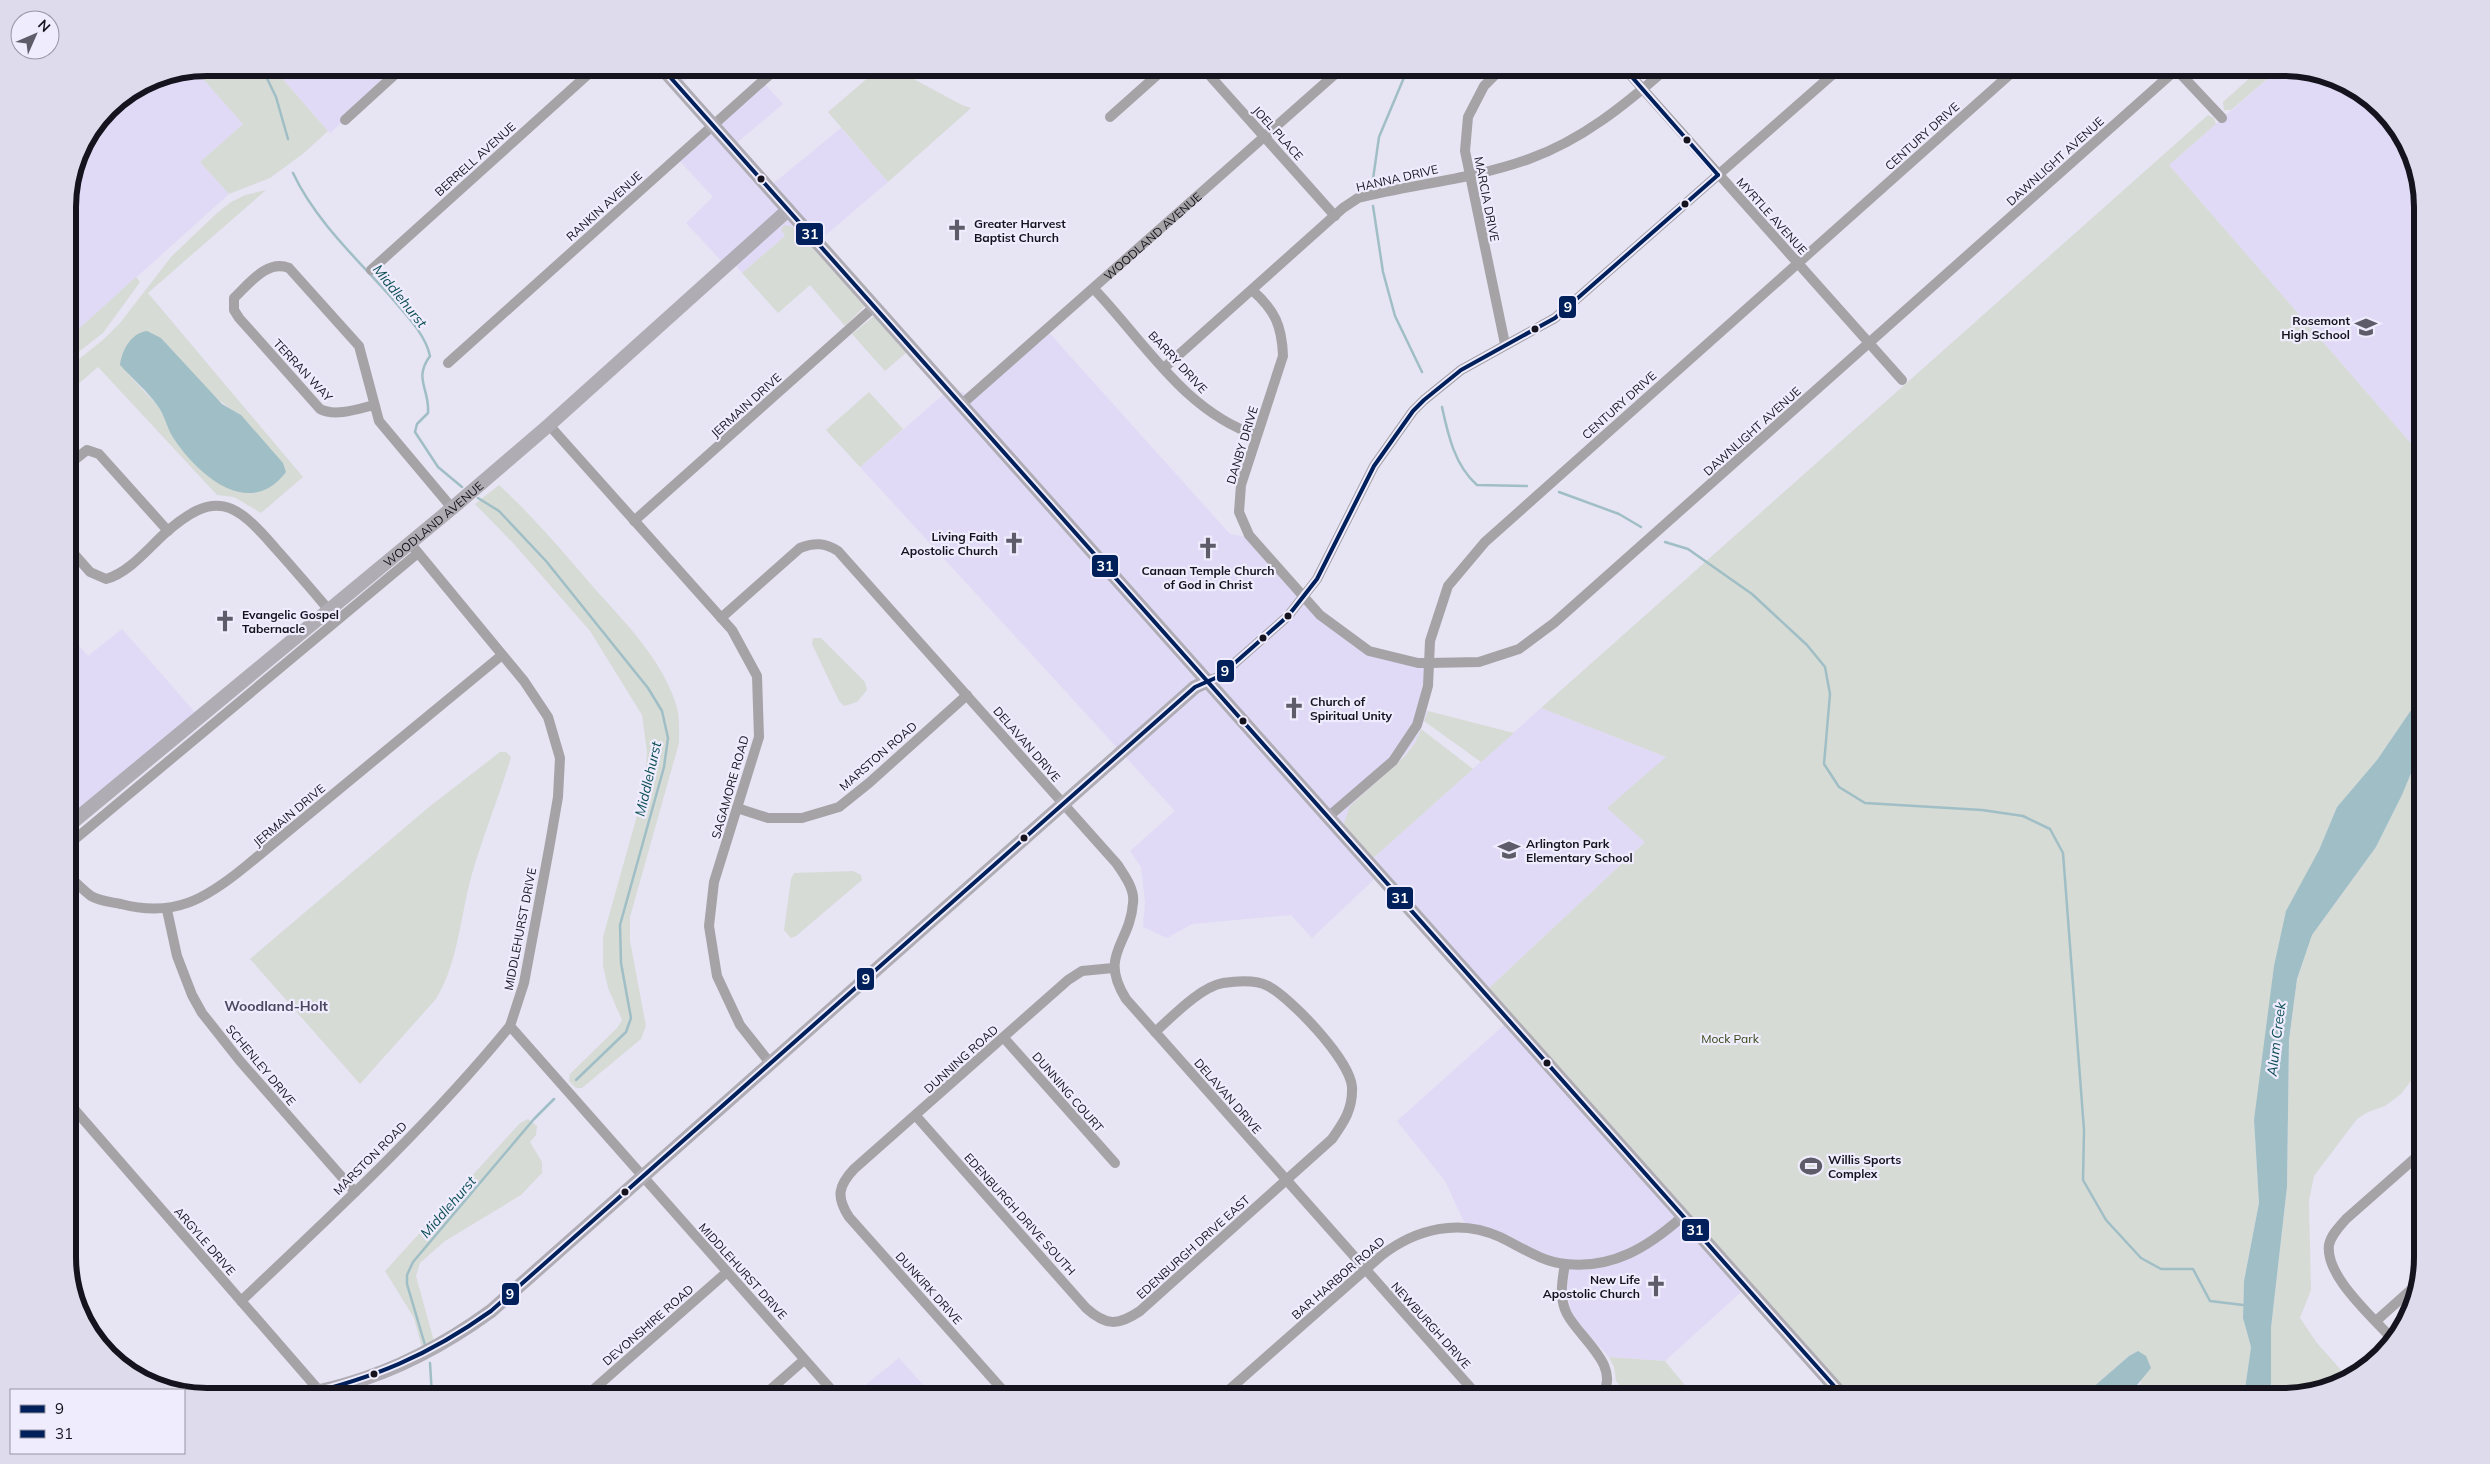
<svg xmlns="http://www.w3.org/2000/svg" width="2490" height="1464" font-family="Mulish,sans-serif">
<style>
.built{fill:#e0daf6}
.green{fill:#d6dbd5;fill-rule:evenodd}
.water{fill:#a0bec6}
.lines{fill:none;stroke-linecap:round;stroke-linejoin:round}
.stream{stroke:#a0bec6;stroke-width:2.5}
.street{stroke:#a6a3a7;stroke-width:10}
.secondary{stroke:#b0acb3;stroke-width:14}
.bus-1-casing{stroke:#efecfe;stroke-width:8}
.bus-2-casing{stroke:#efecfe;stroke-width:8}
.bus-1{stroke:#00205b;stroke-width:4}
.bus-2{stroke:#00205b;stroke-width:4}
.bus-dot{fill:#15131d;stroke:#efecfe;stroke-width:2}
.labels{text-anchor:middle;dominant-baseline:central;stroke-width:4.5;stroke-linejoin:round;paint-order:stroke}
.street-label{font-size:12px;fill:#15131d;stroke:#efecfe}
.poi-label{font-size:12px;font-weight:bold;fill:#15131d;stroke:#efecfe;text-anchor:start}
.park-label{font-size:12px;fill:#32430f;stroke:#efecfe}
.water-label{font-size:14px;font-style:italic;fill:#0a4d53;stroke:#efecfe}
.neighbourhood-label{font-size:14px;font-weight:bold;fill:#4c4760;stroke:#efecfe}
.rim{fill:none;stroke:#15131d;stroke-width:6}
.line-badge{stroke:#efecfe;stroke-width:2}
.badge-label{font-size:14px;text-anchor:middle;font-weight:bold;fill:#fff}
</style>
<rect width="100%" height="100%" fill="#e7e4f4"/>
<g class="built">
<polygon points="273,68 403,68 330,133"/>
<polygon points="664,68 699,68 680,85"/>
<polygon points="2280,68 2352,86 2404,137 2422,199 2422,456 2169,165"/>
<polygon points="195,70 243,124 200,162 229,194 72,335 68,336 68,199 78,154 109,108 154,78"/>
<polygon points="762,81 783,104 733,146 769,187 841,128 888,182 813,246 785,236 742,273 732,261 726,266 686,223 713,197 676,157"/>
<polygon points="1043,326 1230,534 1254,538 1338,629 1361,647 1430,663 1423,710 1428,711 1415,743 1391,770 1350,806 1372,859 1541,708 1666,757 1645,842 1488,989 1383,871 1312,938 1291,915 1192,924 1167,938 1143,927 1145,902 1141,867 1130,851 1175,811 860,467 952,387 966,394"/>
<polygon points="122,629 199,717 68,825 68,633 88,656"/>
<polygon points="1513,1017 1750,1284 1665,1361 1609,1357 1576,1320 1569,1306 1567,1290 1570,1263 1466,1226 1445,1181 1397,1121"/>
<polygon points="899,1358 933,1396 852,1396"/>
</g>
<g class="green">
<polygon points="207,68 273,68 328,131 304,153 270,178 229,194 200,162 243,124 195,70"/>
<polygon points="887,68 893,68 962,105 971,108 888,182 828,112 869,77"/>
<polygon points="2261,68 2280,68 2231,110 2224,110 2223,102"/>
<polygon points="2208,115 2214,118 2216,124 2169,165 2422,456 2422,694 2377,760 2337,807 2319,850 2254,1120 2259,1203 2244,1281 2243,1318 2251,1347 2244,1396 2128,1396 2141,1383 2138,1351 2129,1356 2083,1396 1850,1396 1488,989 1645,842 1607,808 1666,757 1541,708"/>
<path d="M 266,190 L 148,293 L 303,477 L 261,513 L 234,497 L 217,495 L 98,367 L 68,393 L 68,368 L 104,339 L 120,323 L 171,257 L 217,213 L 231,202 L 245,195 ZM 161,338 C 186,366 208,397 241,415 L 164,417 L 157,405 L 121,366 Z"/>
<polygon points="785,225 798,229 865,306 845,326 810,285 778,313 742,273 785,236 781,229"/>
<polygon points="136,277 140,282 103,333 68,360 68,336 72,335"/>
<polygon points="873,317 877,317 908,351 885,371 852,334"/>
<polygon points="869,392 903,429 860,467 826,430"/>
<path d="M 499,485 C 534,517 564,553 595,589 C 625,622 660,658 675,701 C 680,715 679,728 679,743 L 630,917 L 630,941 L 646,1026 L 641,1039 L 582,1088 L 576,1088 L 569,1081 L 570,1074 L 617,1028 L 622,1020 L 608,988 L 603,966 L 603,937 L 645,787 L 647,752 L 642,715 L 590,631 L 514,544 L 475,504 Z"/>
<polygon points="813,638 821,638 865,682 867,690 857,702 844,706 839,701 812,644"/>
<polygon points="1428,711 1514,733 1481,762 1424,721"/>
<polygon points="1421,729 1473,769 1372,859 1343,826 1350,806 1404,757 1415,743"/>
<polygon points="2422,747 2422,1066 2401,1094 2385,1106 2368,1112 2357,1119 2314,1176 2309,1201 2311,1290 2300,1318 2317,1343 2349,1379 2283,1396 2271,1396 2271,1328 2287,1187 2289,1040 2297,979 2312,935 2376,847 2402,795"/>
<path d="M 500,752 L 506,752 L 511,757 L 510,761 C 498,799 483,836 472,874 C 460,916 459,961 436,999 L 360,1084 L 250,959 L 429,807 Z"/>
<polygon points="853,871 861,875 862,880 796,936 791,938 784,930 791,879 794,873"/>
<polygon points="528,1119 537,1126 536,1135 530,1142 542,1162 542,1173 521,1195 445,1241 420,1263 416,1276 434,1341 422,1348 414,1318 385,1271 520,1123"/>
<polygon points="1609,1357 1665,1361 1693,1395 1704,1396 1629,1396 1616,1381 1614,1367"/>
</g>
<g class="water">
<path d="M 147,331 L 161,338 L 222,404 L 241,415 L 283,463 L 286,472 C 250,520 199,476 174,439 C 167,429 165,415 157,405 C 147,391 132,378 120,365 C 122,350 131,333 147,331 Z"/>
<polygon points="2422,694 2422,747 2402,795 2376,847 2312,935 2297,979 2289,1040 2287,1187 2271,1328 2271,1396 2244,1396 2251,1347 2243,1318 2244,1281 2259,1203 2254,1120 2274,966 2286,911 2319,850 2337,807 2377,760"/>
<polygon points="2138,1351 2146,1356 2151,1368 2128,1396 2083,1396 2129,1356"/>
</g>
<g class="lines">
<g class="stream">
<polyline points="262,68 276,97 288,139"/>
<path d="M 293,173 C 315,220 356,258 390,296 C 405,314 425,333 430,356 C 413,379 430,389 428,413 L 417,424 L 415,432 L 438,467 L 462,487"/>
<polyline points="1373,179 1379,137 1408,68"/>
<polyline points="1373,206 1383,272 1395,316 1422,372"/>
<path d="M 1442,407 C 1448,435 1455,466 1477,485 L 1527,486"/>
<polyline points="1559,492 1619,514 1641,527"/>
<polyline points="478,498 499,511 546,561 648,688 662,711 668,738 664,767 620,925 621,963 631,1018 626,1032 576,1080"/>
<polyline points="1665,542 1688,549 1752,594 1807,645 1825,667 1830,694 1824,764 1839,787 1865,803 1982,810 2023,816 2050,829 2063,853 2084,1130 2083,1180 2106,1220 2141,1258 2161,1269 2193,1269 2210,1301 2243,1305"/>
<polyline points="425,1345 407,1284 407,1275 413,1262 534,1119 554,1099"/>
<polyline points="430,1363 432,1396"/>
</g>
<g class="street">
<polyline points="937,68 947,71 970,68"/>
<polyline points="1203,68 1335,216"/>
<polyline points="1502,68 1484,86 1468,117 1465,151 1505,344"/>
<polyline points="1624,68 1902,380"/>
<polyline points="2175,68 2222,118"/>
<polyline points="1110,117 1165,68"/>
<polyline points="345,120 402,68"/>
<polyline points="371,270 595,68"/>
<path d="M 1094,289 C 1143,340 1185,412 1256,435"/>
<path d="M 1252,290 C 1275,310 1282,326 1283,356 L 1241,485 L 1239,512 L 1249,535 L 1320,615 L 1369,651 L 1418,663 L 1429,663 L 1479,662 L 1519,649 L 1554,623 L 2178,68"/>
<polyline points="448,363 777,68"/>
<path d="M 1164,368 L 1343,208 L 1358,198 C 1414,184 1474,179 1529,159 C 1582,140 1625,105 1667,68"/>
<path id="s1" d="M 962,404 L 1342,68"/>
<path d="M 374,405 C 358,409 335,417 320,409 L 239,318 L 234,310 L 234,298 C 249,284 267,259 289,268 L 359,346 L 379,421 L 452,508"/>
<polyline points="549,425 732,630 757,676 759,737 714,882 709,926 717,976 740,1025 770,1063"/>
<polyline points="68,465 87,450 99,454 168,531"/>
<polyline points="634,521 874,307"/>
<polyline points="410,543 524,681 548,717 560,758 558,797 549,849 524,983 510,1026 837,1396"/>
<path d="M 68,547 L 90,572 L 106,579 C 128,573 147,550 163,535 C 215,488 235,501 276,549 C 294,569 311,589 329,610"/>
<path d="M 721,618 L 800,548 C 815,542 825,543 838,551 L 1117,864 C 1124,875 1135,889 1133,903 C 1130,945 1098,954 1126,999 L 1478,1396"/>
<polyline points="1208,681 1220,676 1288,616 1317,579 1374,466 1413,411 1424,400 1461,370 1555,318 1840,68"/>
<polyline points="737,808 768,818 802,818 839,807 869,783 967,695"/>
<polyline points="1328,817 1393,761 1417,725 1428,686 1430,641 1448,586 1485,542 2017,68"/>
<polyline points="68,845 418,553"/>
<path d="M 68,875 C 75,882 83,890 91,896 C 99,901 112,902 121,904 C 174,918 206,899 246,866 L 502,655"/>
<polyline points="167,910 177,956 192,995 202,1013 240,1061 355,1192"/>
<polyline points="1004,1038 1115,1163"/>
<polyline points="68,1102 323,1395"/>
<path d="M 916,1116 L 1086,1308 C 1106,1326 1118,1326 1140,1311 L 1332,1139 C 1344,1122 1353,1109 1352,1087 C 1350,1060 1292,999 1268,986 C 1255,979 1236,981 1223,983 C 1200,987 1172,1017 1155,1032"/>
<polyline points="2422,1133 2422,1134"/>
<path d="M 1565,1264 C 1562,1281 1559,1299 1567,1314 C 1580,1339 1623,1367 1601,1396"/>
<path d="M 241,1301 C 334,1213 429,1125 510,1026"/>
<polyline points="2376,1321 2414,1287"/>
<path d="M 2392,1339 C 2372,1316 2325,1276 2329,1245 C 2331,1235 2339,1227 2346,1219 L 2422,1152"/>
<polyline points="109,1351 119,1357 140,1378"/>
<polyline points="586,1396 727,1272"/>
<polyline points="763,1396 804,1360"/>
<path d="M 1008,1396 L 849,1217 C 836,1197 838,1186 854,1169 L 1068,980 L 1082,971 L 1113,968"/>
<path d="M 1222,1396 L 1382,1255 C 1416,1229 1459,1218 1500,1237 C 1521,1247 1542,1262 1566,1264 C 1613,1269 1648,1247 1682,1217"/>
</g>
<g class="secondary">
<polyline points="662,68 1843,1396"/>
<path id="s2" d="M 68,826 L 457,504 L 549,425 L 788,210"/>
<path d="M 299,1396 C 315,1392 331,1389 347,1384 C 400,1369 447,1343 491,1311 L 1195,687 L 1208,681"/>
</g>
<g class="bus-1-casing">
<g id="bus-1">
<polyline points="1624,68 1718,175"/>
<path d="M 299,1396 C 374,1378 428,1356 491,1311 L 1195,687 L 1220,676 L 1288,616 L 1317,579 L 1374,466 L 1413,411 L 1424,400 L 1461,370 L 1555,318 L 1718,175"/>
</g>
</g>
<g class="bus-2-casing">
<polyline id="bus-2" points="662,68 1843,1396"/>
</g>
<use href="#bus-1" class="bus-1"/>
<use href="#bus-2" class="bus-2"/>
</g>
<defs>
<g id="church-bare" transform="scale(1.725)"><path d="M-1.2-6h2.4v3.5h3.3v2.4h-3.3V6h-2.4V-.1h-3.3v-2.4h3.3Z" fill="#5e5c68" stroke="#efecfe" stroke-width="2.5" paint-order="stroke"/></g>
<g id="school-bare" transform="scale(1.725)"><path d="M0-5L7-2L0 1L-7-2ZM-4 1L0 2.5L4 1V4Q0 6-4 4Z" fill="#5e5c68" stroke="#efecfe" stroke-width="2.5" paint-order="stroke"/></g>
<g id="stadium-bare" transform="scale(1.725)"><path d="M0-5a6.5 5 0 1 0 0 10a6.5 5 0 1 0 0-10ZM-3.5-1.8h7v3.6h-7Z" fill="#5e5c68" stroke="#efecfe" stroke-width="2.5" paint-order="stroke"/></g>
</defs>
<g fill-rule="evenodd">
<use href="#church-bare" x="957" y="230"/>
<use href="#school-bare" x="2366" y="327"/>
<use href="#church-bare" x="1014" y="543"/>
<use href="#church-bare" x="1208" y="548"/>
<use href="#church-bare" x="225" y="621"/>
<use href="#church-bare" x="1294" y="708"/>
<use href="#school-bare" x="1509" y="850"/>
<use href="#stadium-bare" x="1811" y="1166"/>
<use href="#church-bare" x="1656" y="1286"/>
</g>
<g class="bus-dot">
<circle cx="1687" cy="140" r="4.5"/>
<circle cx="761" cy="179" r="4.5"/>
<circle cx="1685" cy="204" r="4.5"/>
<circle cx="1535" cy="329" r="4.5"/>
<circle cx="1288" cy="616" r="4.5"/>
<circle cx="1263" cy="638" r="4.5"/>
<circle cx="1243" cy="721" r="4.5"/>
<circle cx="1024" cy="838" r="4.5"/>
<circle cx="1547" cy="1063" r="4.5"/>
<circle cx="625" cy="1192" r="4.5"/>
<circle cx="374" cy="1374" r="4.5"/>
</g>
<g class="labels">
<g class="street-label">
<text transform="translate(1278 133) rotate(48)">JOEL PLACE</text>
<text transform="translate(1922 136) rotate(-42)">CENTURY DRIVE</text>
<text transform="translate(475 159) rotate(-42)">BERRELL AVENUE</text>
<text transform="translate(2055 161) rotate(-42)">DAWNLIGHT AVENUE</text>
<text transform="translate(1397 178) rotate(-13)">HANNA DRIVE</text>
<text transform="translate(1487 199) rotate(79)">MARCIA DRIVE</text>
<text transform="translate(604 206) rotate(-42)">RANKIN AVENUE</text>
<text transform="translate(1772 216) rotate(48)">MYRTLE AVENUE</text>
<text stroke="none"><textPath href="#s1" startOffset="254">WOODLAND AVENUE</textPath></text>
<text transform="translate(1178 362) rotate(47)">BARRY DRIVE</text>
<text transform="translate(303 370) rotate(47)">TERRAN WAY</text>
<text transform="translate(746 405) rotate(-42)">JERMAIN DRIVE</text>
<text transform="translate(1619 405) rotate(-42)">CENTURY DRIVE</text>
<text transform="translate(1752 431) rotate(-42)">DAWNLIGHT AVENUE</text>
<text transform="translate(1242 445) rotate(-73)">DANBY DRIVE</text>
<text stroke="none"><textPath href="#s2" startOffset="474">WOODLAND AVENUE</textPath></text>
<text transform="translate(1027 744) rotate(49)">DELAVAN DRIVE</text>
<text transform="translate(878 756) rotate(-41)">MARSTON ROAD</text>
<text transform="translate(730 787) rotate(-74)">SAGAMORE ROAD</text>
<text transform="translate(289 815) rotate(-40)">JERMAIN DRIVE</text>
<text transform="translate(520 929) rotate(-79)">MIDDLEHURST DRIVE</text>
<text transform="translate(961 1059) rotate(-42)">DUNNING ROAD</text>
<text transform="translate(261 1065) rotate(50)">SCHENLEY DRIVE</text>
<text transform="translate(1068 1092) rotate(49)">DUNNING COURT</text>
<text transform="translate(1228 1096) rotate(49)">DELAVAN DRIVE</text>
<text transform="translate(370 1158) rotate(-45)">MARSTON ROAD</text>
<text transform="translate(1020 1214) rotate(48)">EDENBURGH DRIVE SOUTH</text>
<text transform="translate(205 1241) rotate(49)">ARGYLE DRIVE</text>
<text transform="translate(1193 1247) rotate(-42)">EDENBURGH DRIVE EAST</text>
<text transform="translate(743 1271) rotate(48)">MIDDLEHURST DRIVE</text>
<text transform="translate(1338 1278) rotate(-41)">BAR HARBOR ROAD</text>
<text transform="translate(929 1288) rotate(48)">DUNKIRK DRIVE</text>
<text transform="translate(648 1325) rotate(-41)">DEVONSHIRE ROAD</text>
<text transform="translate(1431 1325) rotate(48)">NEWBURGH DRIVE</text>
</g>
<g class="poi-label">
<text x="974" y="223">Greater Harvest<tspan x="974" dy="14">Baptist Church</tspan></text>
<text x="2350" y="320" text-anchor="end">Rosemont<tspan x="2350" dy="14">High School</tspan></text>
<text x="998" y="536" text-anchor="end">Living Faith<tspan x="998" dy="14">Apostolic Church</tspan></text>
<text x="1208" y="570" text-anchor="middle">Canaan Temple Church<tspan x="1208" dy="14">of God in Christ</tspan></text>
<text x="242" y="614">Evangelic Gospel<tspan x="242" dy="14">Tabernacle</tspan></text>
<text x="1310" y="701">Church of<tspan x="1310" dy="14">Spiritual Unity</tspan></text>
<text x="1526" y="843">Arlington Park<tspan x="1526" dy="14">Elementary School</tspan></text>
<text x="1828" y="1159">Willis Sports<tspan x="1828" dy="14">Complex</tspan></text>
<text x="1640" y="1279" text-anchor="end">New Life<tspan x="1640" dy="14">Apostolic Church</tspan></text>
</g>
<g class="park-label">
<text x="1730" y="1038">Mock Park</text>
</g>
<g class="water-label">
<text transform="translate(400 296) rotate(51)">Middlehurst</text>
<text transform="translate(648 779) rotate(-77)">Middlehurst</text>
<text transform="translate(2276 1039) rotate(-83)">Alum Creek</text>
<text transform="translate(448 1207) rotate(-49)">Middlehurst</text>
</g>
<g class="neighbourhood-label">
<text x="276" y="1006">Woodland-Holt</text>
</g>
</g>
<path d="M0 0H2490V1464H0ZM207 76H2283A131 131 0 0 1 2414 207V1257A131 131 0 0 1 2283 1388H207A131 131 0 0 1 76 1257V207A131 131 0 0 1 207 76Z" fill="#dedbec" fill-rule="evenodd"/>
<path class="rim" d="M207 76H2283A131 131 0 0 1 2414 207V1257A131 131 0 0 1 2283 1388H207A131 131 0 0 1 76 1257V207A131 131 0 0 1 207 76Z"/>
<g class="line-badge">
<rect x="795" y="222" width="29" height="24" rx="5" fill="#00205b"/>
<rect x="1558" y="295" width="19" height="24" rx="5" fill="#00205b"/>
<rect x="1091" y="554" width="28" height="24" rx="5" fill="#00205b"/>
<rect x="1216" y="659" width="19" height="24" rx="5" fill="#00205b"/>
<rect x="1386" y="886" width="28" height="24" rx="5" fill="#00205b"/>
<rect x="856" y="967" width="19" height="24" rx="5" fill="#00205b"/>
<rect x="1681" y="1218" width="29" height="24" rx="5" fill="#00205b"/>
<rect x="501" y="1282" width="19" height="24" rx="5" fill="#00205b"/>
</g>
<g class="badge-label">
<text x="810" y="239">31</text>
<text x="1568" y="312">9</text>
<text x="1105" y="571">31</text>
<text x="1225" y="676">9</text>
<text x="1400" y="903">31</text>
<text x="866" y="984">9</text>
<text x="1695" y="1235">31</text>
<text x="510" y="1299">9</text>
</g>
<rect x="10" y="1389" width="175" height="65" fill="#efecfe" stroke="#9895a4"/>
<rect x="20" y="1405" width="25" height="8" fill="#00205b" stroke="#9895a4"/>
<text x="55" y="1414" font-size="15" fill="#15131d">9</text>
<rect x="20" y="1430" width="25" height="8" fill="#00205b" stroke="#9895a4"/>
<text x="55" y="1439" font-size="15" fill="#15131d">31</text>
<g transform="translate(35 35) rotate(45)"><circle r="24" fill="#efecfe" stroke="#9895a4"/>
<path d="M0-4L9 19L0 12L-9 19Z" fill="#5e5c68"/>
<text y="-8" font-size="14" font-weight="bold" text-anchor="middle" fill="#15131d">N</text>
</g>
</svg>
